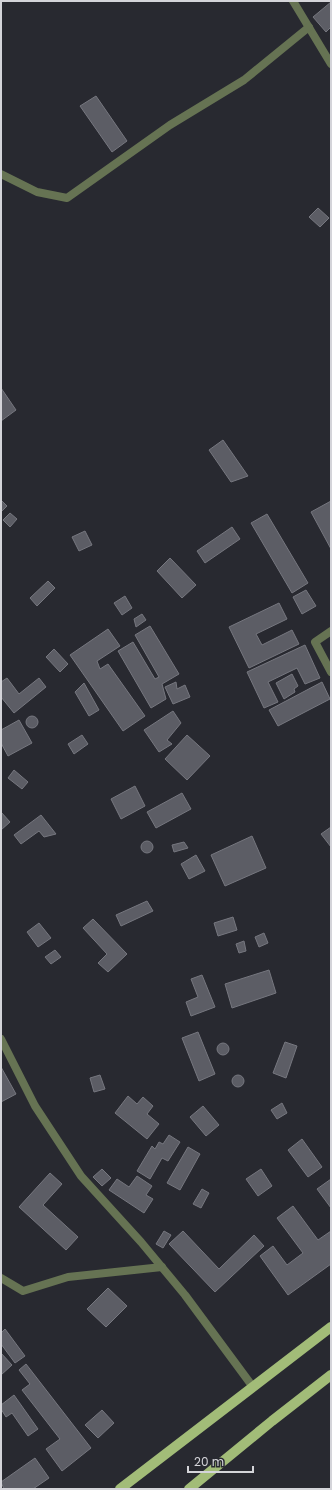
<svg xmlns="http://www.w3.org/2000/svg" width="332" height="1490" font-family="Poppins,sans-serif">
<style>
.building{fill:#5c5d65;stroke:#76777f}
.lines{fill:none;stroke-linecap:round;stroke-linejoin:round}
.street{stroke:#667353;stroke-width:8}
.primary{stroke:#a2bc78;stroke-width:10}
</style>
<rect width="100%" height="100%" fill="#282930"/>
<g class="building">
<polygon points="331,2 331,27 326,32 313,17"/>
<polygon points="96,96 127,141 112,152 80,106"/>
<polygon points="318,208 329,218 320,227 309,217"/>
<polygon points="1,388 16,410 1,421"/>
<polygon points="223,440 248,476 231,482 209,450"/>
<polygon points="1,500 7,506 1,512"/>
<polygon points="331,501 331,549 311,512"/>
<polygon points="10,513 17,519 10,527 3,520"/>
<polygon points="267,514 308,583 292,593 251,523"/>
<polygon points="232,527 240,539 205,563 197,551"/>
<polygon points="85,531 92,545 79,551 72,537"/>
<polygon points="170,558 196,585 182,598 157,571"/>
<polygon points="48,581 55,588 37,606 30,598"/>
<polygon points="306,590 316,606 302,614 293,597"/>
<polygon points="125,596 132,608 122,615 114,603"/>
<polygon points="279,603 287,619 256,634 262,645 292,630 299,644 249,668 229,627"/>
<polygon points="142,614 146,620 136,627 134,619"/>
<polygon points="150,626 179,674 162,684 166,699 151,708 118,651 133,642 155,679 159,677 135,635"/>
<polygon points="108,629 120,646 97,661 100,669 108,664 145,716 123,731 70,655"/>
<polygon points="305,645 320,678 305,684 297,668 268,682 278,702 264,708 247,672"/>
<polygon points="54,649 68,664 60,672 46,657"/>
<polygon points="292,674 298,686 294,689 295,692 284,699 276,683"/>
<polygon points="7,678 19,694 39,678 46,687 14,713 1,697 1,682"/>
<polygon points="176,682 177,689 185,685 190,697 173,704 165,687"/>
<polygon points="322,682 330,699 278,726 269,710"/>
<polygon points="84,683 99,710 89,716 75,692"/>
<polygon points="173,711 181,723 167,740 172,744 159,752 144,730"/>
<circle cx="32" cy="722" r="6"/>
<polygon points="19,720 32,743 8,756 1,743 1,730"/>
<polygon points="82,735 88,744 74,754 68,744"/>
<polygon points="187,735 210,756 187,780 165,759"/>
<polygon points="14,770 28,782 22,789 8,778"/>
<polygon points="135,786 145,806 121,819 111,799"/>
<polygon points="182,793 191,809 156,828 147,812"/>
<polygon points="1,812 10,822 1,830"/>
<polygon points="41,815 56,834 44,837 39,831 21,844 14,835"/>
<polygon points="331,827 331,847 321,834"/>
<polygon points="252,836 266,868 225,886 211,855"/>
<circle cx="147" cy="847" r="6"/>
<polygon points="184,842 188,848 174,852 172,845"/>
<polygon points="196,855 205,871 189,879 181,864"/>
<polygon points="147,901 153,911 121,926 116,915"/>
<polygon points="233,917 237,930 218,936 214,923"/>
<polygon points="93,919 127,954 108,972 98,963 107,954 83,928"/>
<polygon points="39,923 51,938 38,947 27,932"/>
<polygon points="264,933 268,943 259,947 255,937"/>
<polygon points="244,941 246,951 239,953 236,944"/>
<polygon points="55,950 61,957 51,964 45,957"/>
<polygon points="269,970 276,993 232,1008 225,984"/>
<polygon points="202,975 215,1007 191,1016 186,1002 198,997 191,979"/>
<polygon points="198,1032 215,1074 199,1081 182,1038"/>
<polygon points="285,1042 297,1046 286,1078 273,1073"/>
<circle cx="223" cy="1049" r="6"/>
<polygon points="1,1067 16,1094 1,1102"/>
<circle cx="238" cy="1081" r="6"/>
<polygon points="100,1075 105,1089 94,1092 90,1078"/>
<polygon points="128,1096 137,1104 143,1097 153,1106 147,1114 159,1124 147,1139 115,1113"/>
<polygon points="282,1103 287,1113 277,1119 271,1110"/>
<polygon points="203,1106 219,1125 206,1136 190,1117"/>
<polygon points="169,1135 180,1142 168,1161 162,1158 150,1179 137,1171 152,1146 155,1149 159,1142 163,1144"/>
<polygon points="302,1139 322,1167 308,1177 288,1150"/>
<polygon points="188,1147 200,1154 180,1190 167,1183"/>
<polygon points="102,1169 111,1178 102,1186 93,1177"/>
<polygon points="261,1169 272,1186 258,1196 246,1179"/>
<polygon points="50,1173 62,1184 43,1205 78,1237 66,1250 19,1207"/>
<polygon points="137,1176 152,1186 146,1195 153,1199 144,1213 109,1190 117,1179 129,1187"/>
<polygon points="331,1179 331,1208 317,1189"/>
<polygon points="202,1189 209,1193 201,1208 193,1204"/>
<polygon points="293,1206 318,1240 331,1231 331,1264 288,1295 260,1256 273,1246 287,1265 303,1253 277,1218"/>
<polygon points="164,1231 171,1235 163,1248 156,1244"/>
<polygon points="183,1231 219,1269 254,1235 264,1246 215,1292 169,1244"/>
<polygon points="108,1288 127,1306 106,1327 87,1309"/>
<polygon points="5,1329 25,1356 15,1363 1,1344 1,1333"/>
<polygon points="1,1353 12,1365 1,1375"/>
<polygon points="26,1364 91,1448 62,1471 46,1449 60,1439 22,1390 30,1384 19,1370"/>
<polygon points="14,1395 38,1429 28,1436 12,1413 6,1417 1,1409 1,1405"/>
<polygon points="102,1410 114,1423 98,1438 85,1425"/>
<polygon points="35,1458 49,1478 33,1489 4,1489 1,1482"/>
</g>
<g class="lines">
<g class="street">
<polyline points="293,1 331,64"/>
<polyline points="1,174 37,192 67,198 170,125 244,80 309,27"/>
<polyline points="331,631 315,642 331,672"/>
<polyline points="1,1039 35,1106 81,1176 141,1242 185,1295 253,1387"/>
<polyline points="1,1278 23,1291 68,1277 162,1267"/>
</g>
<g class="primary">
<polyline points="120,1489 331,1327"/>
<polyline points="189,1489 272,1421 331,1375"/>
</g>
</g>
<rect width="332" height="1490" fill="none" stroke="#d4d4d9" stroke-width="4"/>
<path d="M188 1466v6h65v-6" fill="none" stroke="#d4d4d9" stroke-width="2"/>
<text x="194" y="1466" font-size="12" fill="#d4d4d9" stroke="#282930" stroke-width="3" paint-order="stroke">20 m</text>
</svg>
